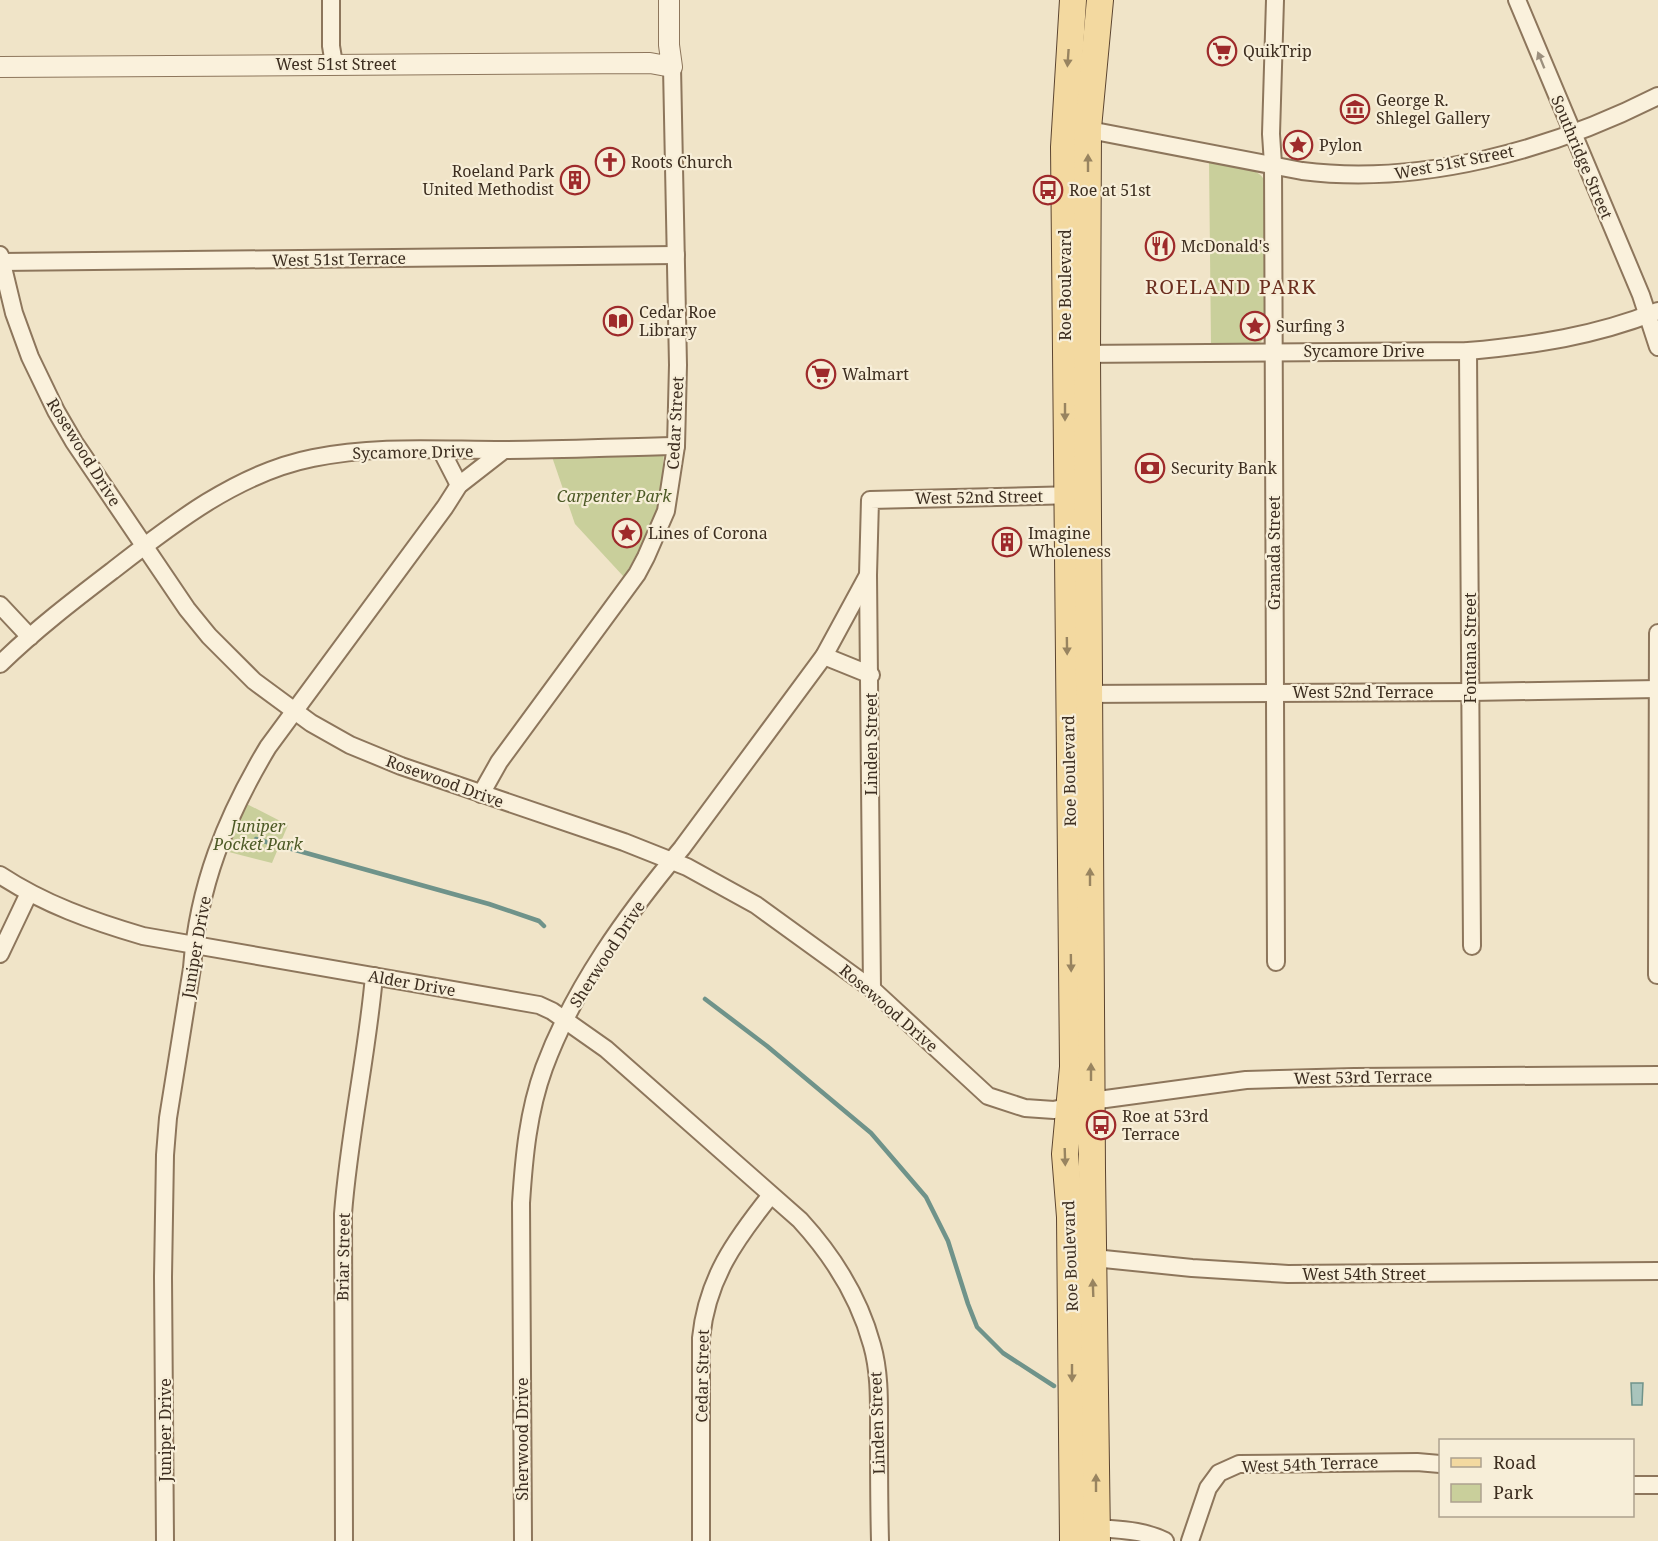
<svg xmlns="http://www.w3.org/2000/svg" width="1658" height="1541" font-family="'Noto Serif',serif">
<style>
.green{fill:#c9cf9b}
.water{fill:#a9c4bc;stroke:#6f938a;stroke-width:1.5}
.lines{fill:none;stroke-linecap:round;stroke-linejoin:round}
.stream{stroke:#6f938a;stroke-width:4.5}
.minor-casing{stroke:#8d765c;stroke-width:20}
.tertiary-casing{stroke:#8d765c;stroke-width:22}
.primary-casing{stroke:#5b4430;stroke-width:28}
.minor{stroke:#faf1dc;stroke-width:16}
.tertiary{stroke:#faf1dc;stroke-width:20}
.primary{stroke:#f3d9a0;stroke-width:26}
.oneway{fill:#988460}
.oneway2{fill:#9c907e}
.labels{text-anchor:middle;dominant-baseline:central;stroke-width:4.5;stroke-linejoin:round;paint-order:stroke}
.poi-label{font-size:16px;fill:#3d2e20;stroke:#f7eed8;text-anchor:start}
.street-label{font-size:16px;fill:#3d2e20;stroke:#f7eed8}
.park-label{font-size:16px;font-style:italic;fill:#4d5a26;stroke:#f7eed8}
.quarter-label{font-size:20px;letter-spacing:1.5px;fill:#6b2e1e;stroke:#f7eed8}
</style>
<rect width="100%" height="100%" fill="#f0e4c8"/>
<g class="green">
<path d="M 1209,161 C 1224,164 1260,165 1265,182 L 1267,332 L 1261,342 L 1255,345 L 1211,345 Z"/>
<polygon points="664,449 661,509 624,577 575,524 550,451"/>
<polygon points="243,802 288,825 272,863 221,850"/>
</g>
<polygon class="water" points="1631,1383 1643,1383 1642,1405 1632,1405"/>
<g class="lines">
<g class="stream">
<polyline points="256,839 489,904 539,921 544,926"/>
<polyline points="705,999 767,1046 871,1133 926,1197 948,1241 968,1304 977,1327 1003,1353 1054,1386"/>
</g>
<g class="minor-casing">
<g id="minor">
<polyline points="331,0 331,46 334,64"/>
<polyline points="1275,0 1271,134 1273,164 1276,962"/>
<polyline points="1517,0 1641,295 1658,347"/>
<path d="M 1079,128 L 1302,171 C 1421,186 1552,150 1658,96"/>
<polyline points="0,255 14,313 30,357 56,411 74,442 187,609 209,636 254,681 311,723 350,745 401,766 624,842 687,867 756,905 872,989 988,1096 1025,1108 1054,1110 1091,1101 1246,1080 1354,1077 1658,1075"/>
<polyline points="1,262 676,255"/>
<polyline points="1468,351 1472,946"/>
<path d="M 1079,354 L 1468,351 C 1535,345 1595,336 1658,311"/>
<polyline points="441,450 459,485"/>
<polyline points="0,605 30,637"/>
<polyline points="824,656 871,675"/>
<path d="M 0,664 C 35,630 74,600 112,571 C 171,525 237,473 313,458 C 376,445 439,450 503,450 C 561,450 618,447 676,446"/>
<polyline points="1080,694 1471,692 1658,689"/>
<polyline points="481,794 499,762 637,574 646,557 666,511 676,446 678,365 672,67"/>
<path d="M 0,875 C 44,904 92,921 143,936 L 539,1005 L 552,1011 L 606,1049 L 800,1220 C 833,1256 859,1297 872,1345 C 880,1373 879,1403 879,1431 C 879,1468 879,1504 880,1541"/>
<polyline points="0,954 29,893"/>
<polyline points="1657,975 1658,633"/>
<polyline points="872,989 868,575 870,500 1077,495"/>
<polyline points="1084,1257 1192,1268 1288,1274 1658,1271"/>
<polyline points="1632,1485 1658,1485"/>
<path d="M 1097,1528 C 1121,1530 1143,1530 1165,1541"/>
<path d="M 165,1541 L 163,1277 L 165,1155 L 168,1118 L 192,968 C 198,886 226,817 268,747 L 445,507 L 459,485 L 504,450"/>
<path d="M 344,1541 L 343,1214 C 349,1134 367,1056 374,976"/>
<path d="M 523,1541 L 521,1203 C 524,1157 528,1112 544,1068 C 574,987 627,914 682,848 L 824,656 L 868,575"/>
<path d="M 701,1541 L 701,1338 C 707,1279 735,1240 771,1195"/>
<polyline points="1190,1541 1208,1488 1219,1473 1239,1464 1417,1462 1440,1464"/>
</g>
</g>
<g class="tertiary-casing">
<polyline id="tertiary" points="0,67 650,63 672,67 669,45 669,0"/>
</g>
<g class="primary-casing">
<g id="primary">
<polyline points="1073,0 1064,147 1073,1067 1065,1154 1070,1217 1073,1541"/>
<polyline points="1097,1541 1092,1170 1087,355 1088,128 1100,0"/>
</g>
</g>
<use href="#minor" class="minor"/>
<use href="#tertiary" class="tertiary"/>
<use href="#primary" class="primary"/>
</g>
<defs><path id="oneway-solid" d="M-6-.8H1V-3.2L6.5 0L1 3.2V.8H-6Z" transform="scale(1.5)"/></defs>
<g class="oneway">
<use href="#oneway-solid" transform="translate(1068 58) rotate(94)"/>
<use href="#oneway-solid" transform="translate(1088 163) rotate(-90)"/>
<use href="#oneway-solid" transform="translate(1065 412) rotate(90)"/>
<use href="#oneway-solid" transform="translate(1067 646) rotate(89)"/>
<use href="#oneway-solid" transform="translate(1090 877) rotate(-90)"/>
<use href="#oneway-solid" transform="translate(1071 963) rotate(89)"/>
<use href="#oneway-solid" transform="translate(1091 1072) rotate(-90)"/>
<use href="#oneway-solid" transform="translate(1065 1157) rotate(88)"/>
<use href="#oneway-solid" transform="translate(1093 1288) rotate(-92)"/>
<use href="#oneway-solid" transform="translate(1072 1373) rotate(90)"/>
<use href="#oneway-solid" transform="translate(1096 1483) rotate(-90)"/>
</g>
<use class="oneway2" href="#oneway-solid" transform="translate(1541 60) rotate(-112)"/>
<defs>
<g id="supermarket-ring" transform="scale(1.5)"><circle r="9.5" fill="#f7eed8" stroke="#9e2a2b" stroke-width="1.5"/><path d="M-6-5.5h2.5l.6 2H6L4.5 2H-2.5L-4.4-4H-6ZM-1.5 3.2a1.3 1.3 0 1 0 .1 0ZM3 3.2a1.3 1.3 0 1 0 .1 0Z" fill="#9e2a2b"/></g>
<g id="museum-ring" transform="scale(1.5)"><circle r="9.5" fill="#f7eed8" stroke="#9e2a2b" stroke-width="1.5"/><path d="M0-6L6-3V-2H-6V-3ZM-5-1h2V3h-2ZM-1-1h2V3h-2ZM3-1h2V3H3ZM-6 4H6V6H-6Z" fill="#9e2a2b"/></g>
<g id="sight-ring" transform="scale(1.5)"><circle r="9.5" fill="#f7eed8" stroke="#9e2a2b" stroke-width="1.5"/><path d="M0-6L1.8-2.2L6-1.7L2.9 1.2L3.7 5.4L0 3.3L-3.7 5.4L-2.9 1.2L-6-1.7L-1.8-2.2Z" fill="#9e2a2b"/></g>
<g id="church-ring" transform="scale(1.5)"><circle r="9.5" fill="#f7eed8" stroke="#9e2a2b" stroke-width="1.5"/><path d="M-1.2-6h2.4v3.5h3.3v2.4h-3.3V6h-2.4V-.1h-3.3v-2.4h3.3Z" fill="#9e2a2b"/></g>
<g id="building-ring" transform="scale(1.5)"><circle r="9.5" fill="#f7eed8" stroke="#9e2a2b" stroke-width="1.5"/><path d="M-4-6H4V6H1V3H-1V6H-4ZM-2.5-4.3h1.7v1.8h-1.7ZM.8-4.3h1.7v1.8H.8ZM-2.5-1h1.7V.8h-1.7ZM.8-1h1.7V.8H.8Z" fill="#9e2a2b"/></g>
<g id="bus-ring" transform="scale(1.5)"><circle r="9.5" fill="#f7eed8" stroke="#9e2a2b" stroke-width="1.5"/><path d="M-5-6H5V4H4V6H2V4H-2V6H-4V4H-5ZM-3.5-4V0h7V-4ZM-3.5 1.2v1.5H-2V1.2ZM2 1.2v1.5H3.5V1.2Z" fill="#9e2a2b"/></g>
<g id="restaurant-ring" transform="scale(1.5)"><circle r="9.5" fill="#f7eed8" stroke="#9e2a2b" stroke-width="1.5"/><path d="M-5-6h1v4h1v-4h1v4h1v-4h1v5L-1.5 .5V6h-2V.5L-5-1ZM5-6V6H3V1.5H1.5Q1.5-4 5-6Z" fill="#9e2a2b"/></g>
<g id="library-ring" transform="scale(1.5)"><circle r="9.5" fill="#f7eed8" stroke="#9e2a2b" stroke-width="1.5"/><path d="M-6-4Q-3-5.5-.7-3.5V5Q-3 3-6 4ZM6-4Q3-5.5 .7-3.5V5Q3 3 6 4Z" fill="#9e2a2b"/></g>
<g id="bank-ring" transform="scale(1.5)"><circle r="9.5" fill="#f7eed8" stroke="#9e2a2b" stroke-width="1.5"/><path d="M-6-4H6V4H-6ZM0-2.3a2.3 2.3 0 1 0 0 4.6a2.3 2.3 0 1 0 0-4.6Z" fill="#9e2a2b"/></g>
</defs>
<g fill-rule="evenodd">
<use href="#supermarket-ring" x="1222" y="51"/>
<use href="#museum-ring" x="1355" y="109"/>
<use href="#sight-ring" x="1298" y="145"/>
<use href="#church-ring" x="610" y="162"/>
<use href="#building-ring" x="575" y="180"/>
<use href="#bus-ring" x="1048" y="190"/>
<use href="#restaurant-ring" x="1160" y="246"/>
<use href="#library-ring" x="618" y="321"/>
<use href="#sight-ring" x="1255" y="326"/>
<use href="#supermarket-ring" x="821" y="374"/>
<use href="#bank-ring" x="1150" y="468"/>
<use href="#sight-ring" x="627" y="533"/>
<use href="#building-ring" x="1007" y="542"/>
<use href="#bus-ring" x="1101" y="1125"/>
</g>
<g class="labels">
<g class="poi-label">
<text x="1243" y="51">QuikTrip</text>
<text x="1376" y="100">George R.<tspan x="1376" dy="18">Shlegel Gallery</tspan></text>
<text x="1319" y="145">Pylon</text>
<text x="631" y="162">Roots Church</text>
<text x="554" y="171" text-anchor="end">Roeland Park<tspan x="554" dy="18">United Methodist</tspan></text>
<text x="1069" y="190">Roe at 51st</text>
<text x="1181" y="246">McDonald's</text>
<text x="639" y="312">Cedar Roe<tspan x="639" dy="18">Library</tspan></text>
<text x="1276" y="326">Surfing 3</text>
<text x="842" y="374">Walmart</text>
<text x="1171" y="468">Security Bank</text>
<text x="648" y="533">Lines of Corona</text>
<text x="1028" y="533">Imagine<tspan x="1028" dy="18">Wholeness</tspan></text>
<text x="1122" y="1116">Roe at 53rd<tspan x="1122" dy="18">Terrace</tspan></text>
</g>
<g class="street-label">
<text x="336" y="64">West 51st Street</text>
<text transform="translate(1582 157) rotate(67)">Southridge Street</text>
<text transform="translate(1454 162) rotate(-11)">West 51st Street</text>
<text transform="translate(339 259) rotate(-1)">West 51st Terrace</text>
<text transform="translate(1065 285) rotate(-90)">Roe Boulevard</text>
<text x="1364" y="351">Sycamore Drive</text>
<text transform="translate(675 423) rotate(-87)">Cedar Street</text>
<text transform="translate(84 452) rotate(58)">Rosewood Drive</text>
<text transform="translate(413 452) rotate(-1)">Sycamore Drive</text>
<text transform="translate(979 497) rotate(-1)">West 52nd Street</text>
<text transform="translate(1274 553) rotate(-90)">Granada Street</text>
<text transform="translate(1470 648) rotate(-90)">Fontana Street</text>
<text x="1363" y="692">West 52nd Terrace</text>
<text transform="translate(871 744) rotate(-90)">Linden Street</text>
<text transform="translate(1069 771) rotate(-91)">Roe Boulevard</text>
<text transform="translate(445 781) rotate(20)">Rosewood Drive</text>
<text transform="translate(196 947) rotate(-80)">Juniper Drive</text>
<text transform="translate(607 954) rotate(-57)">Sherwood Drive</text>
<text transform="translate(412 983) rotate(10)">Alder Drive</text>
<text transform="translate(889 1008) rotate(41)">Rosewood Drive</text>
<text transform="translate(1363 1077) rotate(-1)">West 53rd Terrace</text>
<text transform="translate(1070 1256) rotate(-92)">Roe Boulevard</text>
<text transform="translate(343 1257) rotate(-89)">Briar Street</text>
<text x="1364" y="1274">West 54th Street</text>
<text transform="translate(702 1376) rotate(-89)">Cedar Street</text>
<text transform="translate(877 1423) rotate(-92)">Linden Street</text>
<text transform="translate(165 1430) rotate(-90)">Juniper Drive</text>
<text transform="translate(522 1439) rotate(-90)">Sherwood Drive</text>
<text transform="translate(1310 1464) rotate(-2)">West 54th Terrace</text>
</g>
<g class="park-label">
<text x="614" y="496">Carpenter Park</text>
<text x="258" y="826">Juniper<tspan x="258" dy="18">Pocket Park</tspan></text>
</g>
<g class="quarter-label">
<text x="1231" y="286">ROELAND PARK</text>
</g>
</g>
<rect x="1439" y="1439" width="195" height="78" fill="#f7eed8" stroke="#ada18e" stroke-width="1.5"/>
<rect x="1451" y="1458" width="30" height="9" fill="#f3d9a0" stroke="#ada18e" stroke-width="1.5"/>
<text x="1493" y="1469" font-size="18" fill="#3d2e20">Road</text>
<rect x="1451" y="1484" width="30" height="18" fill="#c9cf9b" stroke="#ada18e" stroke-width="1.5"/>
<text x="1493" y="1499" font-size="18" fill="#3d2e20">Park</text>
</svg>
